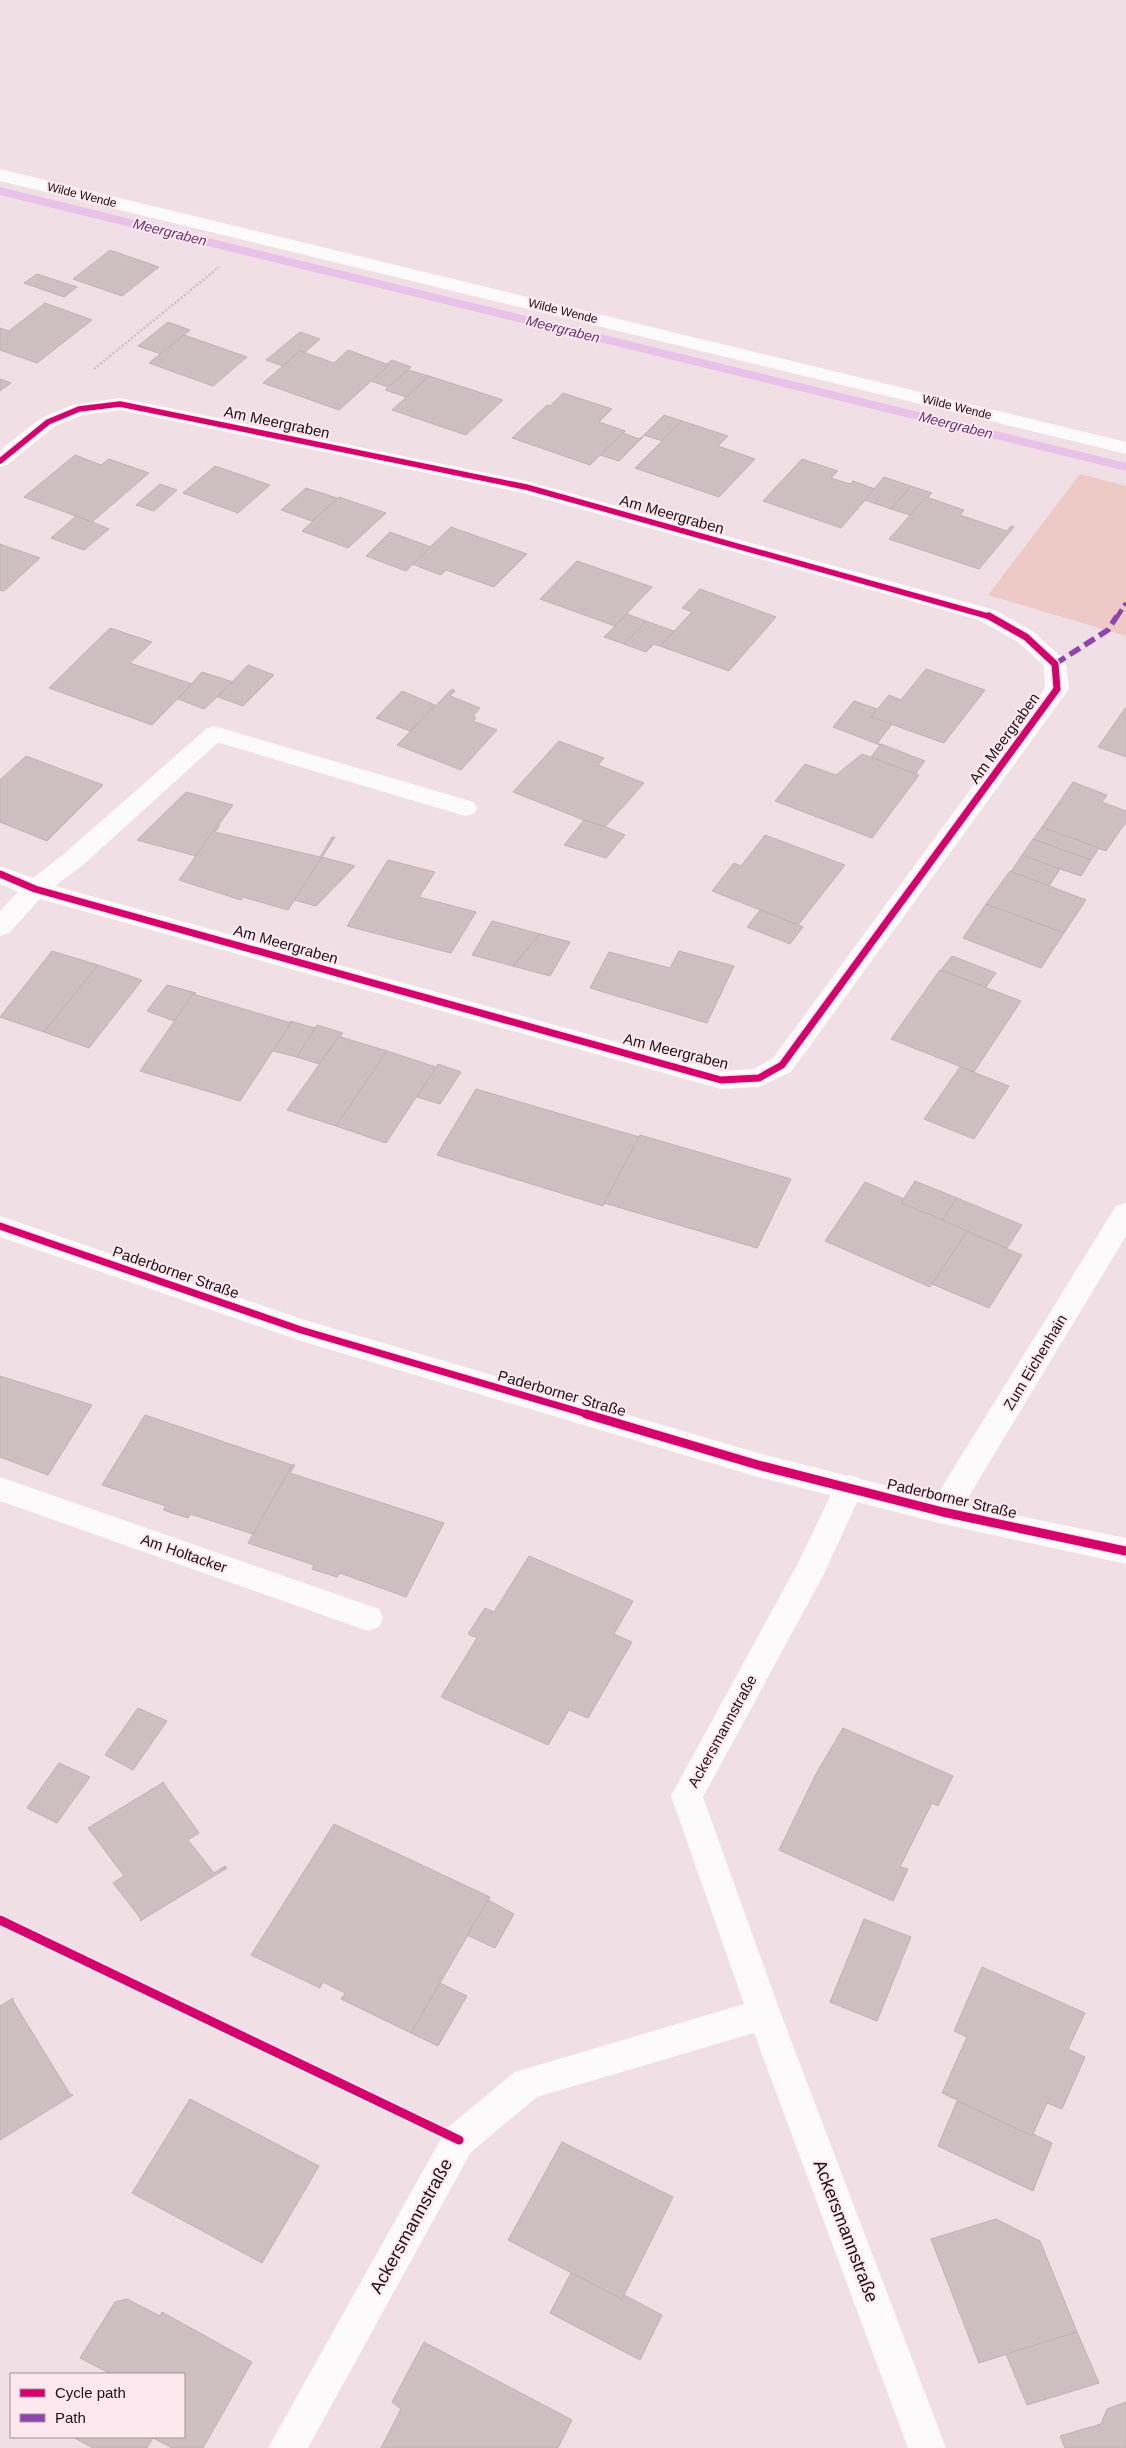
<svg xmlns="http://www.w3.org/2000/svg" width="1126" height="2448" font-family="Arial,sans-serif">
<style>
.green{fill:#edcac5}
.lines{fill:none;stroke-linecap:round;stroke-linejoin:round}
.stream{fill:#e8c2e8;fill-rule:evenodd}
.building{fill:#cec0c2;stroke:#c0b2b4}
.path{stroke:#c9c3c5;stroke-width:2.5;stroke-dasharray:2 2;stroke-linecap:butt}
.lane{fill:#fdfafb;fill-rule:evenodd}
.street{fill:#fdfafb;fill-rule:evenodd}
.secondary{fill:#fdfafb;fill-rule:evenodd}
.quiet-far1{stroke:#8e44ad;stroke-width:4.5;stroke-dasharray:9 4.5;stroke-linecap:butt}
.quiet{stroke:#8e44ad;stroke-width:5.5;stroke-dasharray:12 5.5;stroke-linecap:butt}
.cycleway-far2-casing{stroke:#fce8ee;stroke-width:8}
.cycleway-far1-casing{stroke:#fce8ee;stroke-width:10}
.cycleway-casing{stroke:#fce8ee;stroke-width:12}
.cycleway-far2{stroke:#d6006c;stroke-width:5.5}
.cycleway-far1{stroke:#d6006c;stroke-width:7}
.cycleway{stroke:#d6006c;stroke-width:9}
.labels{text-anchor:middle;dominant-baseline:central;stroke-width:4;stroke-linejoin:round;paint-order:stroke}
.far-street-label{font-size:12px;fill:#1d1215;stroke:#fce8ee}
.far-water-label{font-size:14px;font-style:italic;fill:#683271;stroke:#fce8ee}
.street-label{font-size:15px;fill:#1d1215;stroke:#fce8ee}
.near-street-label{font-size:18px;fill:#1d1215;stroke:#fce8ee}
</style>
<rect width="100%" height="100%" fill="#f0dfe4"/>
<polygon class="green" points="1080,474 1126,486 1126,636 988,595"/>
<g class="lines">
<polygon class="stream" points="0,187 1126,463 1126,471 0,195"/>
</g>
<g class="building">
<polygon points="110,250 159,267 122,296 73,279"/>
<polygon points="37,274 77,287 64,297 24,283"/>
<polygon points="45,303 92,320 37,363 0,350 0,328 9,331"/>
<polygon points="168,322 190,330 161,354 138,346"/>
<polygon points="300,332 320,339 304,353 300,351 283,366 266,360"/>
<polygon points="184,335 247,357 213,386 149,363"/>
<polygon points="348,350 389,365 339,410 263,383 300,351 334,363"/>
<polygon points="392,360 411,367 388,387 371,381 389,365 387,364"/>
<polygon points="408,370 429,376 406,397 385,390"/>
<polygon points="429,376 503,400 466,435 392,410"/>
<polygon points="0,379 11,383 0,391"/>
<polygon points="563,393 612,409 599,422 625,431 590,465 512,438 547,405 550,406"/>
<polygon points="664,415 682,421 662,441 644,435"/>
<polygon points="682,421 728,436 718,446 755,459 719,497 635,468"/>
<polygon points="623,433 639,439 646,434 619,461 600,455"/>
<polygon points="75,455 101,465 109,459 149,473 92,522 24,497"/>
<polygon points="802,459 838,471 831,478 850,484 853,481 875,489 841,528 763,501"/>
<polygon points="215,466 270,485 238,513 183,493"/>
<polygon points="884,477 911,486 891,509 865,500"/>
<polygon points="160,484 177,490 154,511 136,505"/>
<polygon points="911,486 932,493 910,515 891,509"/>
<polygon points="306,488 337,498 312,521 281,510"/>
<polygon points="339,497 386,513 348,548 302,531"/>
<polygon points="926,497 964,510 960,515 1007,531 1011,526 1014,527 979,569 889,539"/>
<polygon points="76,516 92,522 109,529 84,550 51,538"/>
<polygon points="451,527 527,554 494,587 446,570 441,575 412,564"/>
<polygon points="390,532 431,547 406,571 366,556"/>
<polygon points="0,544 40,558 4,591 0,590"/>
<polygon points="577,561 652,587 615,626 540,599"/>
<polygon points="700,589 776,617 729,671 660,646 692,612 682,608"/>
<polygon points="627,614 646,621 624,644 604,637"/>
<polygon points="646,621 674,631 660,646 654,644 646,652 624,644"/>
<polygon points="110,628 152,642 130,663 192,684 152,725 49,688"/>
<polygon points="248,665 274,675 243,706 218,697"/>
<polygon points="926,669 985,690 944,743 871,717 889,695 901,700"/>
<polygon points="202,672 233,682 204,709 178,699"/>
<polygon points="452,689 455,691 450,696 480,708 473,716 476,718 473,721 497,730 461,770 397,745"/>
<polygon points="402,691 435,705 410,731 376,718"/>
<polygon points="854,701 877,709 871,717 892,724 878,742 880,745 833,727"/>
<polygon points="1126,707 1126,757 1098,747"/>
<polygon points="559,741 604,758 598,765 644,783 604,828 513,792"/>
<polygon points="881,744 925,761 915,774 871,757"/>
<polygon points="862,754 919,775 872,838 775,801 805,764 836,775"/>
<polygon points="26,756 103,785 47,841 0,822 0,780"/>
<polygon points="1073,782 1107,795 1102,802 1126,811 1126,822 1106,851 1042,827"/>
<polygon points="186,792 233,805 196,856 137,840"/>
<polygon points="584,820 606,827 625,835 606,858 564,845"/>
<polygon points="218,824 220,825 215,832 320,857 332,837 335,837 288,910 243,897 241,900 179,880"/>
<polygon points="1042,827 1099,848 1091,860 1033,839"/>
<polygon points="765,835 845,865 798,925 712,891 734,863 741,866"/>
<polygon points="1033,839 1091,860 1081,876 1060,869 1022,855"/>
<polygon points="1022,855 1060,869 1049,886 1011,872"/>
<polygon points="322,857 355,866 316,906 294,900"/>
<polygon points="388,860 435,872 419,897 476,912 451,953 347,926"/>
<polygon points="1010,871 1086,900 1064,933 986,904"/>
<polygon points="986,904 1064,933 1041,968 963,938"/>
<polygon points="760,910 798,925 803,927 790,944 747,927"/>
<polygon points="492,921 540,934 513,966 472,955"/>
<polygon points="540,934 570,942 550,976 513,966"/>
<polygon points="52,951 98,965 44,1032 0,1017"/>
<polygon points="679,951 734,966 707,1023 590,988 609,952 670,968"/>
<polygon points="952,956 996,973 986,987 941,970"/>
<polygon points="98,965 142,980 89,1048 44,1032"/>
<polygon points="940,970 1021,1001 974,1072 891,1039"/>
<polygon points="167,985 196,993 193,994 174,1021 147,1011"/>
<polygon points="193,994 291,1023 240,1101 140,1071"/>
<polygon points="290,1021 315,1028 297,1057 273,1051 291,1023"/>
<polygon points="317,1025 343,1033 340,1035 319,1064 297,1057"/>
<polygon points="340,1035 341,1037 387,1051 336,1126 287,1110"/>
<polygon points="387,1051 436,1067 386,1143 336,1126"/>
<polygon points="438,1064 461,1072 440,1104 417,1097"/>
<polygon points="960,1067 1009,1086 974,1139 924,1119"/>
<polygon points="476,1089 639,1137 603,1206 437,1155"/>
<polygon points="640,1135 791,1179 757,1248 604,1203"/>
<polygon points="915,1181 957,1198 942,1220 901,1203"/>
<polygon points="865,1182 904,1199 901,1203 968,1230 930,1287 825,1241"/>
<polygon points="957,1198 1022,1225 1007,1248 942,1220"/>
<polygon points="967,1232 1022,1255 989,1308 932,1284"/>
<polygon points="0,1376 92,1405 48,1475 0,1457"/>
<polygon points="145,1415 292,1465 253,1534 190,1514 188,1518 163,1510 166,1506 102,1485"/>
<polygon points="293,1464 295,1465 290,1473 444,1523 406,1597 340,1573 337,1577 312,1569 314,1565 248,1543"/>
<polygon points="529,1556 633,1601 614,1634 632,1642 588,1718 569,1710 548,1745 441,1697 477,1638 468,1634 485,1608 494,1612"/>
<polygon points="138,1708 167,1721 133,1770 105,1755"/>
<polygon points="843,1728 953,1776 938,1806 932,1803 900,1867 908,1869 893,1901 779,1850 816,1774"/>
<polygon points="59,1763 90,1777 57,1823 27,1808"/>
<polygon points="164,1782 164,1784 199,1833 188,1840 214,1873 225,1866 227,1868 140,1921 141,1919 113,1883 124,1876 88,1828"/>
<polygon points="334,1824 490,1897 411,2033 341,1999 345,1993 323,1982 320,1988 251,1955"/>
<polygon points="488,1900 514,1914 495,1948 467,1935"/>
<polygon points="864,1919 911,1937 877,2021 830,2002"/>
<polygon points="982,1967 1085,2013 1068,2049 1085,2057 1062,2109 1047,2103 1032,2136 942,2093 967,2037 954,2031"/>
<polygon points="440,1983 467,1996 438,2046 411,2033"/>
<polygon points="13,1998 13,2001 70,2094 73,2095 0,2140 0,2006"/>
<polygon points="190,2099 319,2166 262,2263 132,2193"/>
<polygon points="957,2101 1032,2136 1033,2134 1052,2143 1033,2191 938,2146"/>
<polygon points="562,2142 673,2197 622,2299 508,2240"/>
<polygon points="996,2219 1040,2241 1077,2332 979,2363 931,2239"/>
<polygon points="571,2273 622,2299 624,2295 662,2315 640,2360 550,2313"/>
<polygon points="127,2299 160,2316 162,2312 252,2362 203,2448 172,2448 151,2437 184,2437 184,2374 111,2374 80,2358 115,2302"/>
<polygon points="1077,2332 1099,2383 1027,2405 1006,2354"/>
<polygon points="424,2342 572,2420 558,2448 381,2448 401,2409 392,2402"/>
<polygon points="1126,2402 1126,2448 1065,2448 1060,2436 1101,2424 1107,2409"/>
<polygon points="73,2437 151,2437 153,2438 147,2448 93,2448"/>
</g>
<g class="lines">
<polyline class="path" points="94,369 219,267"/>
<polygon class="lane" points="214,726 474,802 477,808 474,814 465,816 206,739 202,734 206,729"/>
<g class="street">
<polygon points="0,169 1126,442 1126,454 0,181"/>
<polygon points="120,398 526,481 995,610 1034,632 1063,659 1066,664 1069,689 791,1072 759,1087 721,1089 40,899 9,933 0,936 0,911 18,892 0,884 0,866 33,878 65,853 206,729 214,726 222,729 226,734 222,739 83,865 55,886 721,1071 754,1069 773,1058 1045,688 1044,666 1018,642 979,620 523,493 120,410 83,415 55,426 7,465 0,467 0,450 41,418 72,405"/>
<polygon points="1126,1203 1126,1236 954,1521 943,1524 932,1521 928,1512 932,1503 1116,1206"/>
<polygon points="849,1475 859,1478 864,1487 823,1576 703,1797 781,2014 946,2448 908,2448 754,2033 537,2097 471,2152 308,2448 268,2448 447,2128 515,2072 744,2004 671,1796 799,1561 839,1478"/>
<polygon points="0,1477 379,1609 383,1618 379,1627 368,1631 0,1501"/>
</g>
<polygon class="secondary" points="0,1216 305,1320 758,1453 943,1500 1126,1538 1126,1564 943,1524 758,1477 301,1341 0,1237"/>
<polyline class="quiet-far1" points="1117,617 1126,603"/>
<polyline class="quiet" points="1055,664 1108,630 1117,616"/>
<g class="cycleway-far2-casing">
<polyline id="cycleway-far2" points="0,461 48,422 79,409 120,404 526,487 991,617"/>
</g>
<g class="cycleway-far1-casing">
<g id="cycleway-far1">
<polyline points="0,874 35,889 721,1080 759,1078 782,1065 1057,689 1055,664 1026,637 989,616"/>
<polyline points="0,1226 301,1330 590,1415"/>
</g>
</g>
<g class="cycleway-casing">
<g id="cycleway">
<polyline points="586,1414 758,1465 943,1512 1126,1551"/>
<polyline points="0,1920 459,2140"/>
</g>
</g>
<use href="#cycleway-far2" class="cycleway-far2"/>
<use href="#cycleway-far1" class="cycleway-far1"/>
<use href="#cycleway" class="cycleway"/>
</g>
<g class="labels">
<g class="far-street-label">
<text transform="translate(82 195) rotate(14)">Wilde Wende</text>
<text transform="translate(563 311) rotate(14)">Wilde Wende</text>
<text transform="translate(957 407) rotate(14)">Wilde Wende</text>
</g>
<g class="far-water-label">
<text transform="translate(170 232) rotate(14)">Meergraben</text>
<text transform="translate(563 329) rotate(14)">Meergraben</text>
<text transform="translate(956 425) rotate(14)">Meergraben</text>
</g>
<g class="street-label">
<text transform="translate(277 422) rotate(12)">Am Meergraben</text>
<text transform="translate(672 514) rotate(16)">Am Meergraben</text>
<text transform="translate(1004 738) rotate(-54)">Am Meergraben</text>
<text transform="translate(286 944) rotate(16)">Am Meergraben</text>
<text transform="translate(676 1051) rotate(14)">Am Meergraben</text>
<text transform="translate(176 1272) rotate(19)">Paderborner Straße</text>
<text transform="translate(1035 1362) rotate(-59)">Zum Eichenhain</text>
<text transform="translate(562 1393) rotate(16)">Paderborner Straße</text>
<text transform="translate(952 1498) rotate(13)">Paderborner Straße</text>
<text transform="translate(184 1553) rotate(19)">Am Holtacker</text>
<text transform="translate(722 1731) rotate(-61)">Ackersmannstraße</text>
</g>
<g class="near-street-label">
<text transform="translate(411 2226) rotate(-61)">Ackersmannstraße</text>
<text transform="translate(846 2231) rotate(69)">Ackersmannstraße</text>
</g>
</g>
<rect x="10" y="2373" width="175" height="65" fill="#fce8ee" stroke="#a39297"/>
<rect x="20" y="2389" width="25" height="8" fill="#d6006c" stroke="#a39297"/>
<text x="55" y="2398" font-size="15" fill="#1d1215">Cycle path</text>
<rect x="20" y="2414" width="25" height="8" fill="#8e44ad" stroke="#a39297"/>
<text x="55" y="2423" font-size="15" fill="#1d1215">Path</text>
</svg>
